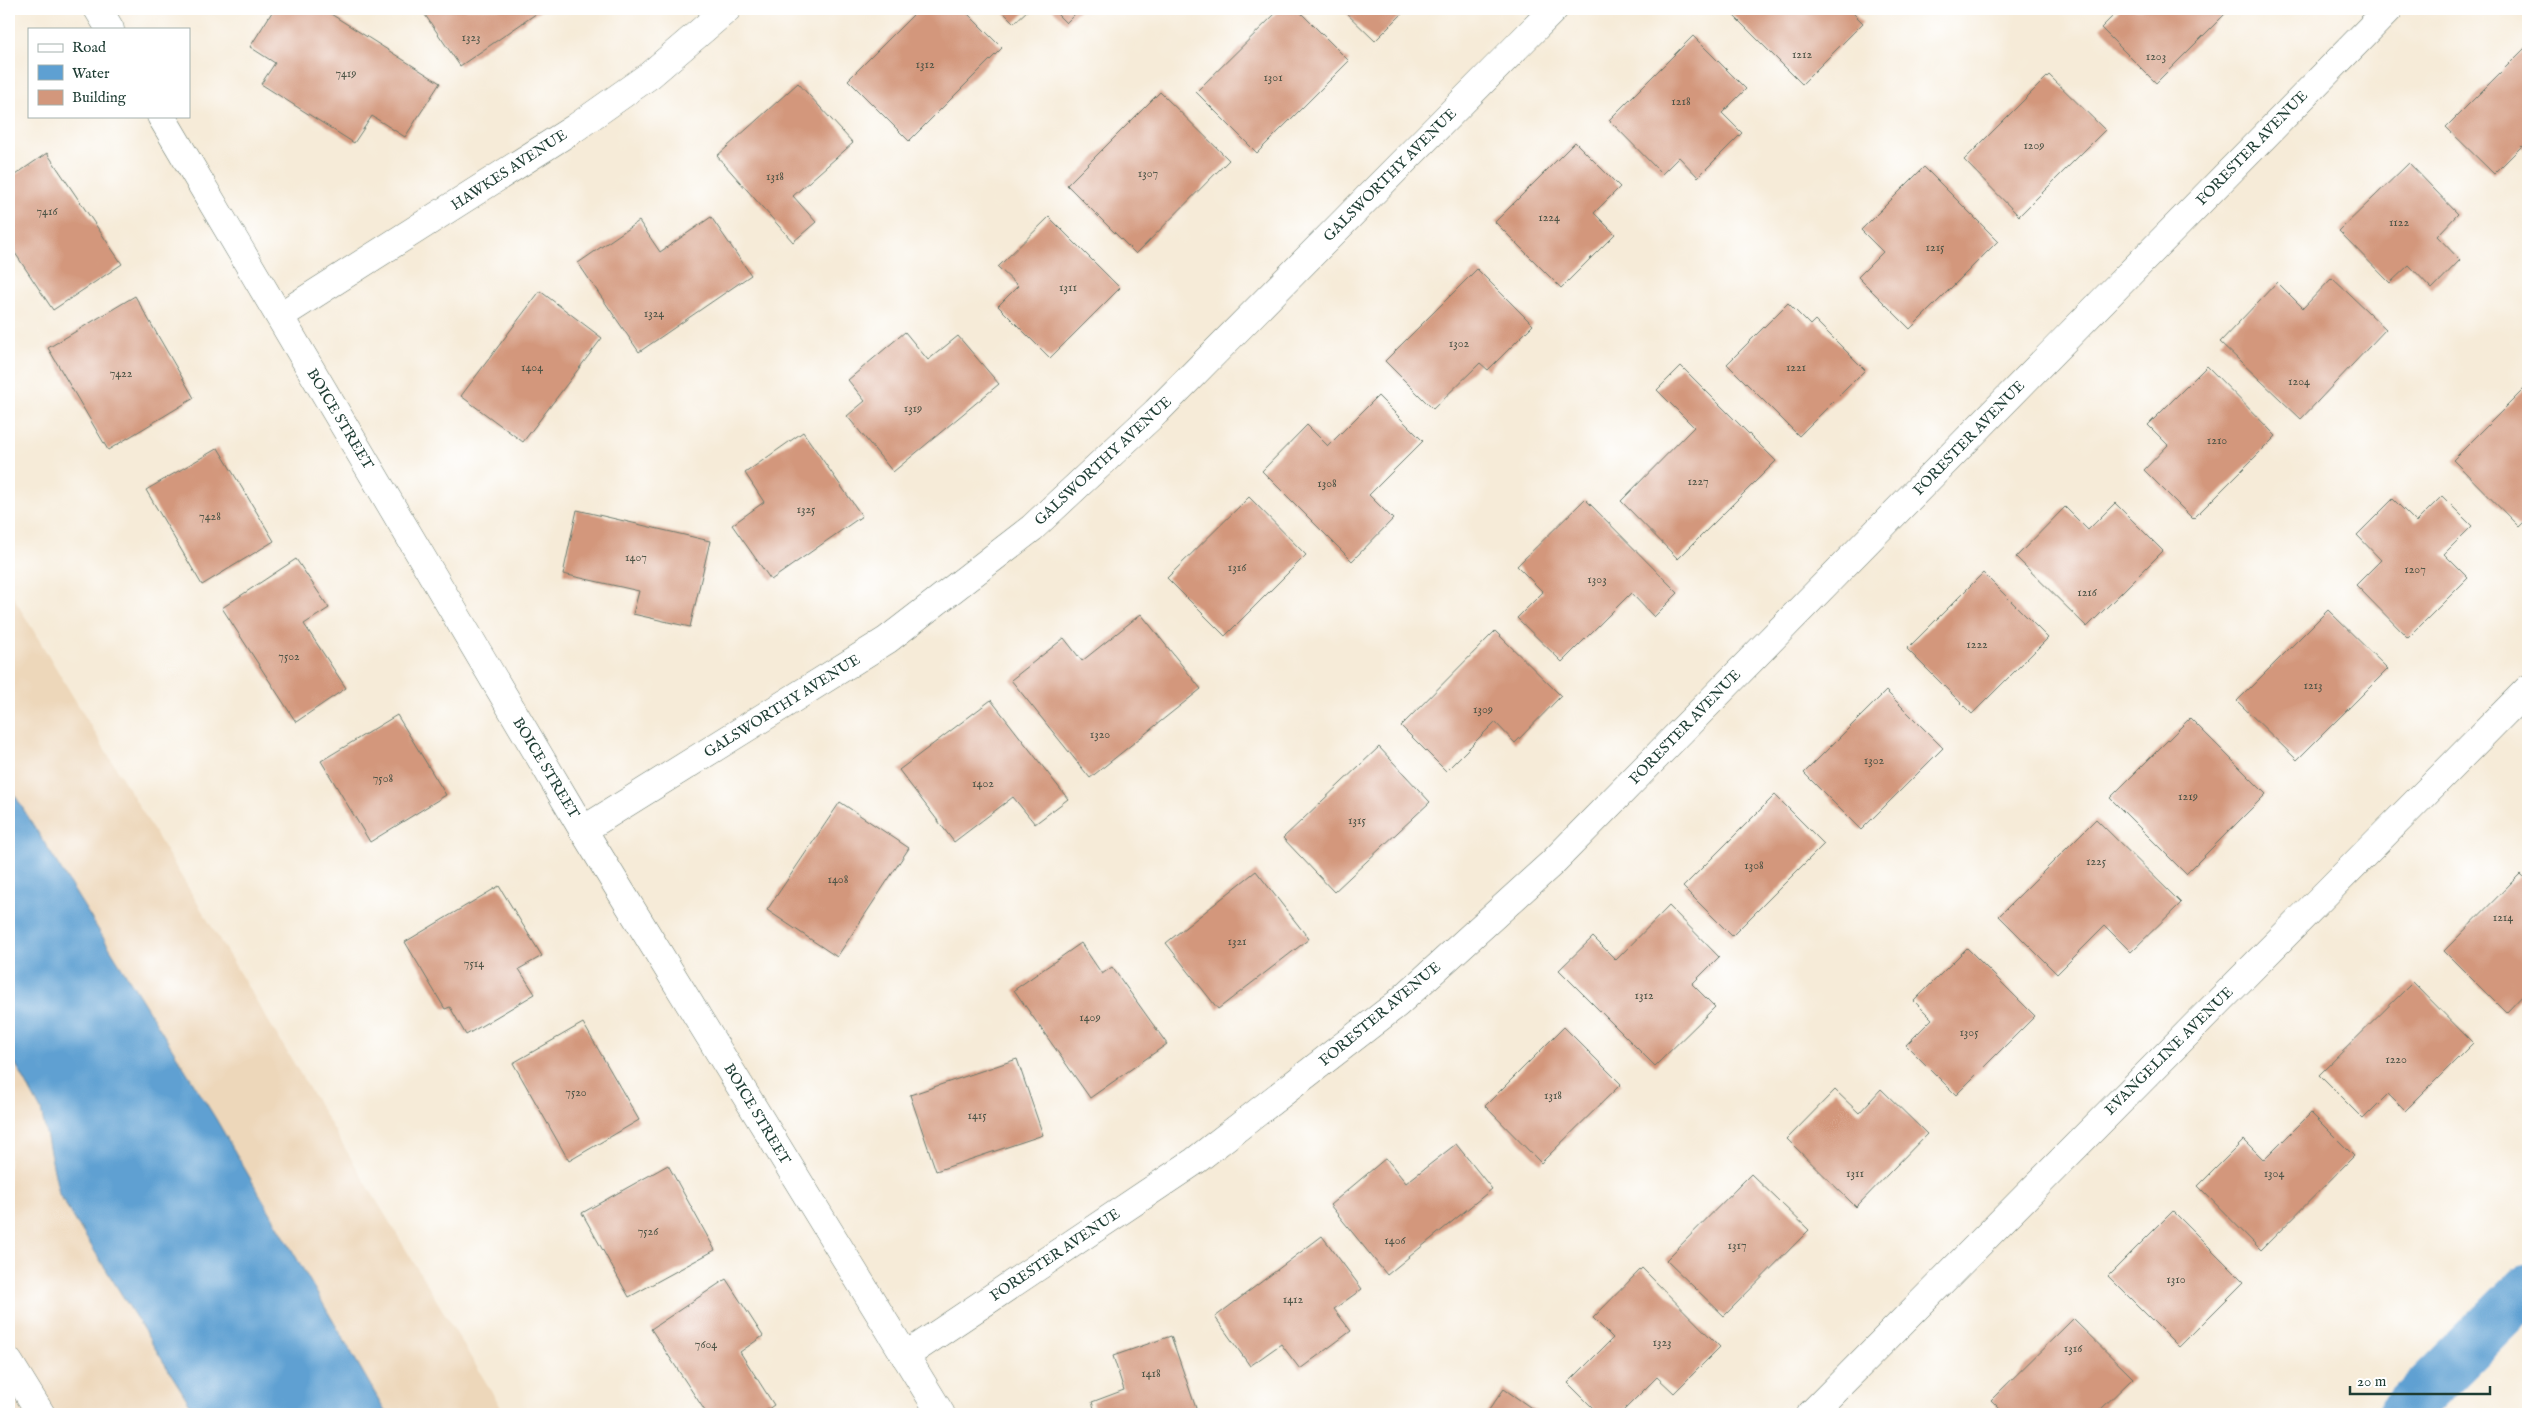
<svg xmlns="http://www.w3.org/2000/svg" width="2537" height="1423" font-family="'IM FELL English',serif">
<style>
.built{fill:#edd7ba}
.water{fill:#5ea0d2;stroke:#3e6e83}
.lines{fill:none;stroke-linecap:round;stroke-linejoin:round}
.canal{stroke:#5ea0d2;stroke-width:49}
.building{fill:#d3977c}
.minor-casing{stroke:#6a7a6d;stroke-width:29}
.minor{stroke:#fff;stroke-width:28}
.labels{text-anchor:middle;dominant-baseline:central;stroke-width:4;stroke-linejoin:round;paint-order:stroke}
.number-label{font-size:12px;fill:#4c5446}
.street-label{font-size:15px;fill:#1f3d34;stroke:#fff}
</style>
<rect width="100%" height="100%" fill="#fff"/>
<filter id="ink" filterUnits="userSpaceOnUse"><feTurbulence type="fractalNoise" baseFrequency=".02" numOctaves="2"/><feDisplacementMap in="SourceGraphic" scale="10" xChannelSelector="R" yChannelSelector="G"/><feConvolveMatrix kernelMatrix="1 2 1 2 8 2 1 2 1" color-interpolation-filters="sRGB"/></filter>
<filter id="wash" filterUnits="userSpaceOnUse"><feTurbulence type="fractalNoise" baseFrequency=".0096" numOctaves="4" result="noise"/><feDisplacementMap in="SourceGraphic" scale="20" xChannelSelector="R" yChannelSelector="G"/><feGaussianBlur stdDeviation="1.12" result="paint"/><feColorMatrix in="noise" values="0 0 0 0 0 0 0 0 0 0 0 0 0 0 0 0 0 1.4 0 .05"/><feComposite in="paint" operator="in"/></filter>
<g filter="url(#wash)">
<rect width="100%" height="100%" fill="#f6ebd8"/>
<polygon class="built" points="9,590 505,1414 9,1414"/>
<polygon class="water" points="9,786 216,1119 387,1414 196,1414 59,1194 41,1110 9,1052"/>
<g class="lines">
<polyline class="canal" points="2402,1414 2528,1288"/>
</g>
<g id="blocks">
<g class="building">
<polygon points="274,9 323,9 440,83 405,137 372,116 354,143 261,84 275,63 250,47"/>
<polygon points="421,9 543,9 460,66"/>
<polygon points="919,9 963,9 1002,48 909,141 848,80"/>
<polygon points="1000,9 1029,9 1014,23"/>
<polygon points="1052,9 1080,9 1066,23"/>
<polygon points="1280,9 1297,9 1349,61 1257,153 1196,92"/>
<polygon points="1342,9 1407,9 1375,41"/>
<polygon points="1727,9 1849,9 1863,23 1802,84"/>
<polygon points="2120,9 2220,9 2225,14 2156,83 2101,28"/>
<polygon points="1693,36 1746,89 1722,113 1742,133 1698,177 1679,157 1662,174 1609,120"/>
<polygon points="2528,45 2528,152 2522,146 2494,174 2446,127"/>
<polygon points="2049,75 2105,130 2019,216 1964,160"/>
<polygon points="798,83 853,143 793,196 816,222 793,242 717,156"/>
<polygon points="1160,92 1229,160 1136,254 1067,185"/>
<polygon points="1575,142 1620,187 1594,213 1615,234 1561,288 1495,222"/>
<polygon points="47,153 122,264 53,310 9,244 9,179"/>
<polygon points="2409,163 2458,214 2437,236 2460,260 2432,289 2409,265 2390,283 2339,231"/>
<polygon points="1924,167 1998,241 1910,329 1858,277 1883,252 1861,230"/>
<polygon points="711,217 751,275 639,352 578,263 639,221 660,252"/>
<polygon points="1049,217 1120,288 1050,358 998,306 1018,286 998,267"/>
<polygon points="1477,269 1533,325 1488,370 1480,363 1433,409 1385,361"/>
<polygon points="2332,278 2386,329 2301,419 2220,342 2277,282 2303,308"/>
<polygon points="540,291 602,338 523,442 461,396"/>
<polygon points="135,296 194,398 108,450 48,348"/>
<polygon points="1788,303 1810,325 1815,320 1865,370 1799,436 1727,364"/>
<polygon points="905,332 928,360 958,336 999,384 893,472 847,416 865,401 848,380"/>
<polygon points="1681,366 1776,461 1678,559 1621,501 1694,427 1657,390"/>
<polygon points="2207,366 2276,436 2193,519 2144,470 2168,445 2148,425"/>
<polygon points="2528,385 2528,518 2519,527 2453,460"/>
<polygon points="1378,396 1423,441 1369,495 1393,519 1352,561 1262,471 1307,425 1328,446"/>
<polygon points="803,432 862,516 771,580 732,525 764,502 745,473"/>
<polygon points="218,448 274,541 202,585 146,490"/>
<polygon points="2442,496 2472,526 2444,554 2468,578 2408,638 2356,585 2381,560 2357,535 2393,499 2416,522"/>
<polygon points="1249,497 1306,555 1225,636 1167,578"/>
<polygon points="1585,499 1678,593 1654,617 1631,593 1562,662 1517,618 1543,592 1517,566"/>
<polygon points="2115,503 2163,551 2087,627 2016,557 2065,507 2088,530"/>
<polygon points="577,510 710,541 690,627 633,614 639,591 563,574"/>
<polygon points="296,559 329,608 304,624 346,688 296,722 222,608"/>
<polygon points="1983,573 2048,638 1972,714 1907,649"/>
<polygon points="2328,610 2388,669 2297,760 2237,701"/>
<polygon points="1141,614 1201,689 1090,778 1011,680 1064,638 1082,661"/>
<polygon points="1495,631 1561,696 1515,743 1495,722 1446,771 1401,726"/>
<polygon points="1886,691 1943,748 1861,830 1804,773"/>
<polygon points="991,700 1068,799 1035,824 1013,797 954,842 899,770"/>
<polygon points="397,715 446,795 370,842 321,761"/>
<polygon points="2190,718 2266,794 2186,874 2110,798"/>
<polygon points="1379,747 1430,802 1334,892 1283,838"/>
<polygon points="1775,795 1824,844 1732,936 1683,887"/>
<polygon points="840,802 909,848 837,957 767,910"/>
<polygon points="2096,819 2181,903 2131,952 2105,926 2057,974 1999,916"/>
<polygon points="1256,871 1309,939 1218,1009 1166,943"/>
<polygon points="2520,874 2528,882 2528,990 2506,1013 2444,951"/>
<polygon points="499,886 542,956 519,969 535,994 466,1035 450,1007 445,1009 405,942"/>
<polygon points="1669,906 1719,957 1692,984 1715,1007 1655,1066 1559,970 1593,937 1616,960"/>
<polygon points="1081,943 1102,974 1112,967 1167,1044 1090,1098 1014,990"/>
<polygon points="1967,948 2035,1016 1956,1095 1906,1045 1932,1019 1914,1001"/>
<polygon points="2413,982 2473,1043 2405,1111 2388,1094 2363,1119 2319,1075"/>
<polygon points="583,1023 639,1120 569,1161 513,1063"/>
<polygon points="1564,1027 1621,1084 1541,1163 1485,1106"/>
<polygon points="1017,1059 1043,1135 936,1171 910,1095"/>
<polygon points="1881,1089 1927,1134 1856,1207 1787,1139 1835,1090 1859,1113"/>
<polygon points="2311,1113 2354,1156 2261,1250 2198,1186 2244,1140 2264,1160"/>
<polygon points="1456,1144 1492,1189 1387,1275 1330,1205 1386,1158 1406,1183"/>
<polygon points="668,1165 715,1250 629,1297 582,1213"/>
<polygon points="1751,1174 1809,1230 1724,1316 1666,1260"/>
<polygon points="2173,1211 2244,1282 2179,1347 2108,1276"/>
<polygon points="1322,1236 1362,1289 1334,1309 1351,1331 1300,1369 1281,1344 1250,1366 1215,1317"/>
<polygon points="1642,1268 1720,1347 1674,1393 1657,1377 1620,1414 1599,1414 1568,1383 1613,1338 1593,1318"/>
<polygon points="726,1279 763,1336 740,1352 774,1405 761,1414 707,1414 651,1329"/>
<polygon points="2073,1319 2133,1378 2096,1414 2005,1414 1991,1400"/>
<polygon points="1171,1336 1198,1414 1096,1414 1092,1402 1124,1390 1113,1356"/>
<polygon points="1504,1389 1540,1414 1486,1414"/>
</g>
</g>
</g>
<g filter="url(#ink)">
<use href="#blocks" fill-opacity="0" stroke="#6a7a6d" stroke-width="1"/>
<g class="lines">
<g class="minor-casing">
<g id="minor">
<polyline points="98,9 110,29"/>
<polyline points="161,116 583,830 941,1414"/>
<polyline points="280,316 575,128 650,75 727,9"/>
<polyline points="583,830 887,640 1032,528 1156,412 1554,9"/>
<polyline points="905,1356 1195,1161 1397,1004 1552,863 2389,9"/>
<polyline points="9,1362 41,1414"/>
<polyline points="1811,1414 2528,689"/>
</g>
</g>
<use href="#minor" class="minor"/>
</g>
</g>
<g class="labels">
<g class="number-label">
<text x="471" y="37">1323</text>
<text x="1802" y="54">1212</text>
<text x="2156" y="56">1203</text>
<text x="925" y="64">1312</text>
<text x="346" y="73">7419</text>
<text x="1273" y="77">1301</text>
<text x="1681" y="101">1218</text>
<text x="2034" y="145">1209</text>
<text x="1148" y="173">1307</text>
<text x="775" y="176">1318</text>
<text x="47" y="211">7416</text>
<text x="1549" y="217">1224</text>
<text x="2399" y="222">1122</text>
<text x="1935" y="247">1215</text>
<text x="1068" y="287">1311</text>
<text x="654" y="313">1324</text>
<text x="1459" y="343">1302</text>
<text x="532" y="367">1404</text>
<text x="1796" y="367">1221</text>
<text x="121" y="373">7422</text>
<text x="2299" y="381">1204</text>
<text x="913" y="408">1319</text>
<text x="2217" y="440">1210</text>
<text x="1698" y="481">1227</text>
<text x="1327" y="483">1308</text>
<text x="806" y="509">1325</text>
<text x="210" y="516">7428</text>
<text x="636" y="557">1407</text>
<text x="1237" y="567">1316</text>
<text x="2415" y="569">1207</text>
<text x="1597" y="579">1303</text>
<text x="2087" y="592">1216</text>
<text x="1977" y="644">1222</text>
<text x="289" y="656">7502</text>
<text x="2313" y="685">1213</text>
<text x="1483" y="709">1309</text>
<text x="1100" y="734">1320</text>
<text x="1874" y="760">1302</text>
<text x="383" y="778">7508</text>
<text x="983" y="783">1402</text>
<text x="2188" y="796">1219</text>
<text x="1357" y="820">1315</text>
<text x="2096" y="861">1225</text>
<text x="1754" y="865">1308</text>
<text x="838" y="879">1408</text>
<text x="2503" y="917">1214</text>
<text x="1237" y="941">1321</text>
<text x="474" y="963">7514</text>
<text x="1644" y="995">1312</text>
<text x="1090" y="1017">1409</text>
<text x="1969" y="1032">1305</text>
<text x="2396" y="1059">1220</text>
<text x="576" y="1092">7520</text>
<text x="1553" y="1095">1318</text>
<text x="977" y="1115">1415</text>
<text x="1855" y="1173">1311</text>
<text x="2274" y="1173">1304</text>
<text x="648" y="1231">7526</text>
<text x="1395" y="1240">1406</text>
<text x="1737" y="1245">1317</text>
<text x="2176" y="1279">1310</text>
<text x="1293" y="1299">1412</text>
<text x="1662" y="1342">1323</text>
<text x="706" y="1344">7604</text>
<text x="2073" y="1348">1316</text>
<text x="1151" y="1373">1418</text>
</g>
<g class="street-label">
<text transform="translate(2252 148) rotate(-46)">FORESTER AVENUE</text>
<text transform="translate(509 170) rotate(-33)">HAWKES AVENUE</text>
<text transform="translate(1390 175) rotate(-45)">GALSWORTHY AVENUE</text>
<text transform="translate(340 419) rotate(59)">BOICE STREET</text>
<text transform="translate(1969 438) rotate(-46)">FORESTER AVENUE</text>
<text transform="translate(1103 461) rotate(-43)">GALSWORTHY AVENUE</text>
<text transform="translate(782 706) rotate(-32)">GALSWORTHY AVENUE</text>
<text transform="translate(1685 727) rotate(-46)">FORESTER AVENUE</text>
<text transform="translate(546 768) rotate(59)">BOICE STREET</text>
<text transform="translate(1380 1014) rotate(-40)">FORESTER AVENUE</text>
<text transform="translate(2169 1051) rotate(-45)">EVANGELINE AVENUE</text>
<text transform="translate(757 1114) rotate(59)">BOICE STREET</text>
<text transform="translate(1055 1255) rotate(-34)">FORESTER AVENUE</text>
</g>
</g>
<rect width="2537" height="1423" fill="none" stroke="#fff" stroke-width="30"/>
<rect x="28" y="28" width="162" height="90" fill="#ffffff" stroke="#a5b1ae"/>
<rect x="38" y="44" width="25" height="8" fill="#ffffff" stroke="#a5b1ae"/>
<text x="72" y="52" font-size="15" fill="#1f3d34">Road</text>
<rect x="38" y="65" width="25" height="15" fill="#5ea0d2" stroke="#a5b1ae"/>
<text x="72" y="78" font-size="15" fill="#1f3d34">Water</text>
<rect x="38" y="90" width="25" height="15" fill="#d3977c" stroke="#a5b1ae"/>
<text x="72" y="102" font-size="15" fill="#1f3d34">Building</text>
<path d="M2350 1386v8h140v-8" fill="none" stroke="#1f3d34" stroke-width="2.5"/>
<text x="2357" y="1386" font-size="15" fill="#1f3d34" stroke="#ffffff" stroke-width="4" paint-order="stroke">20 m</text>
</svg>
